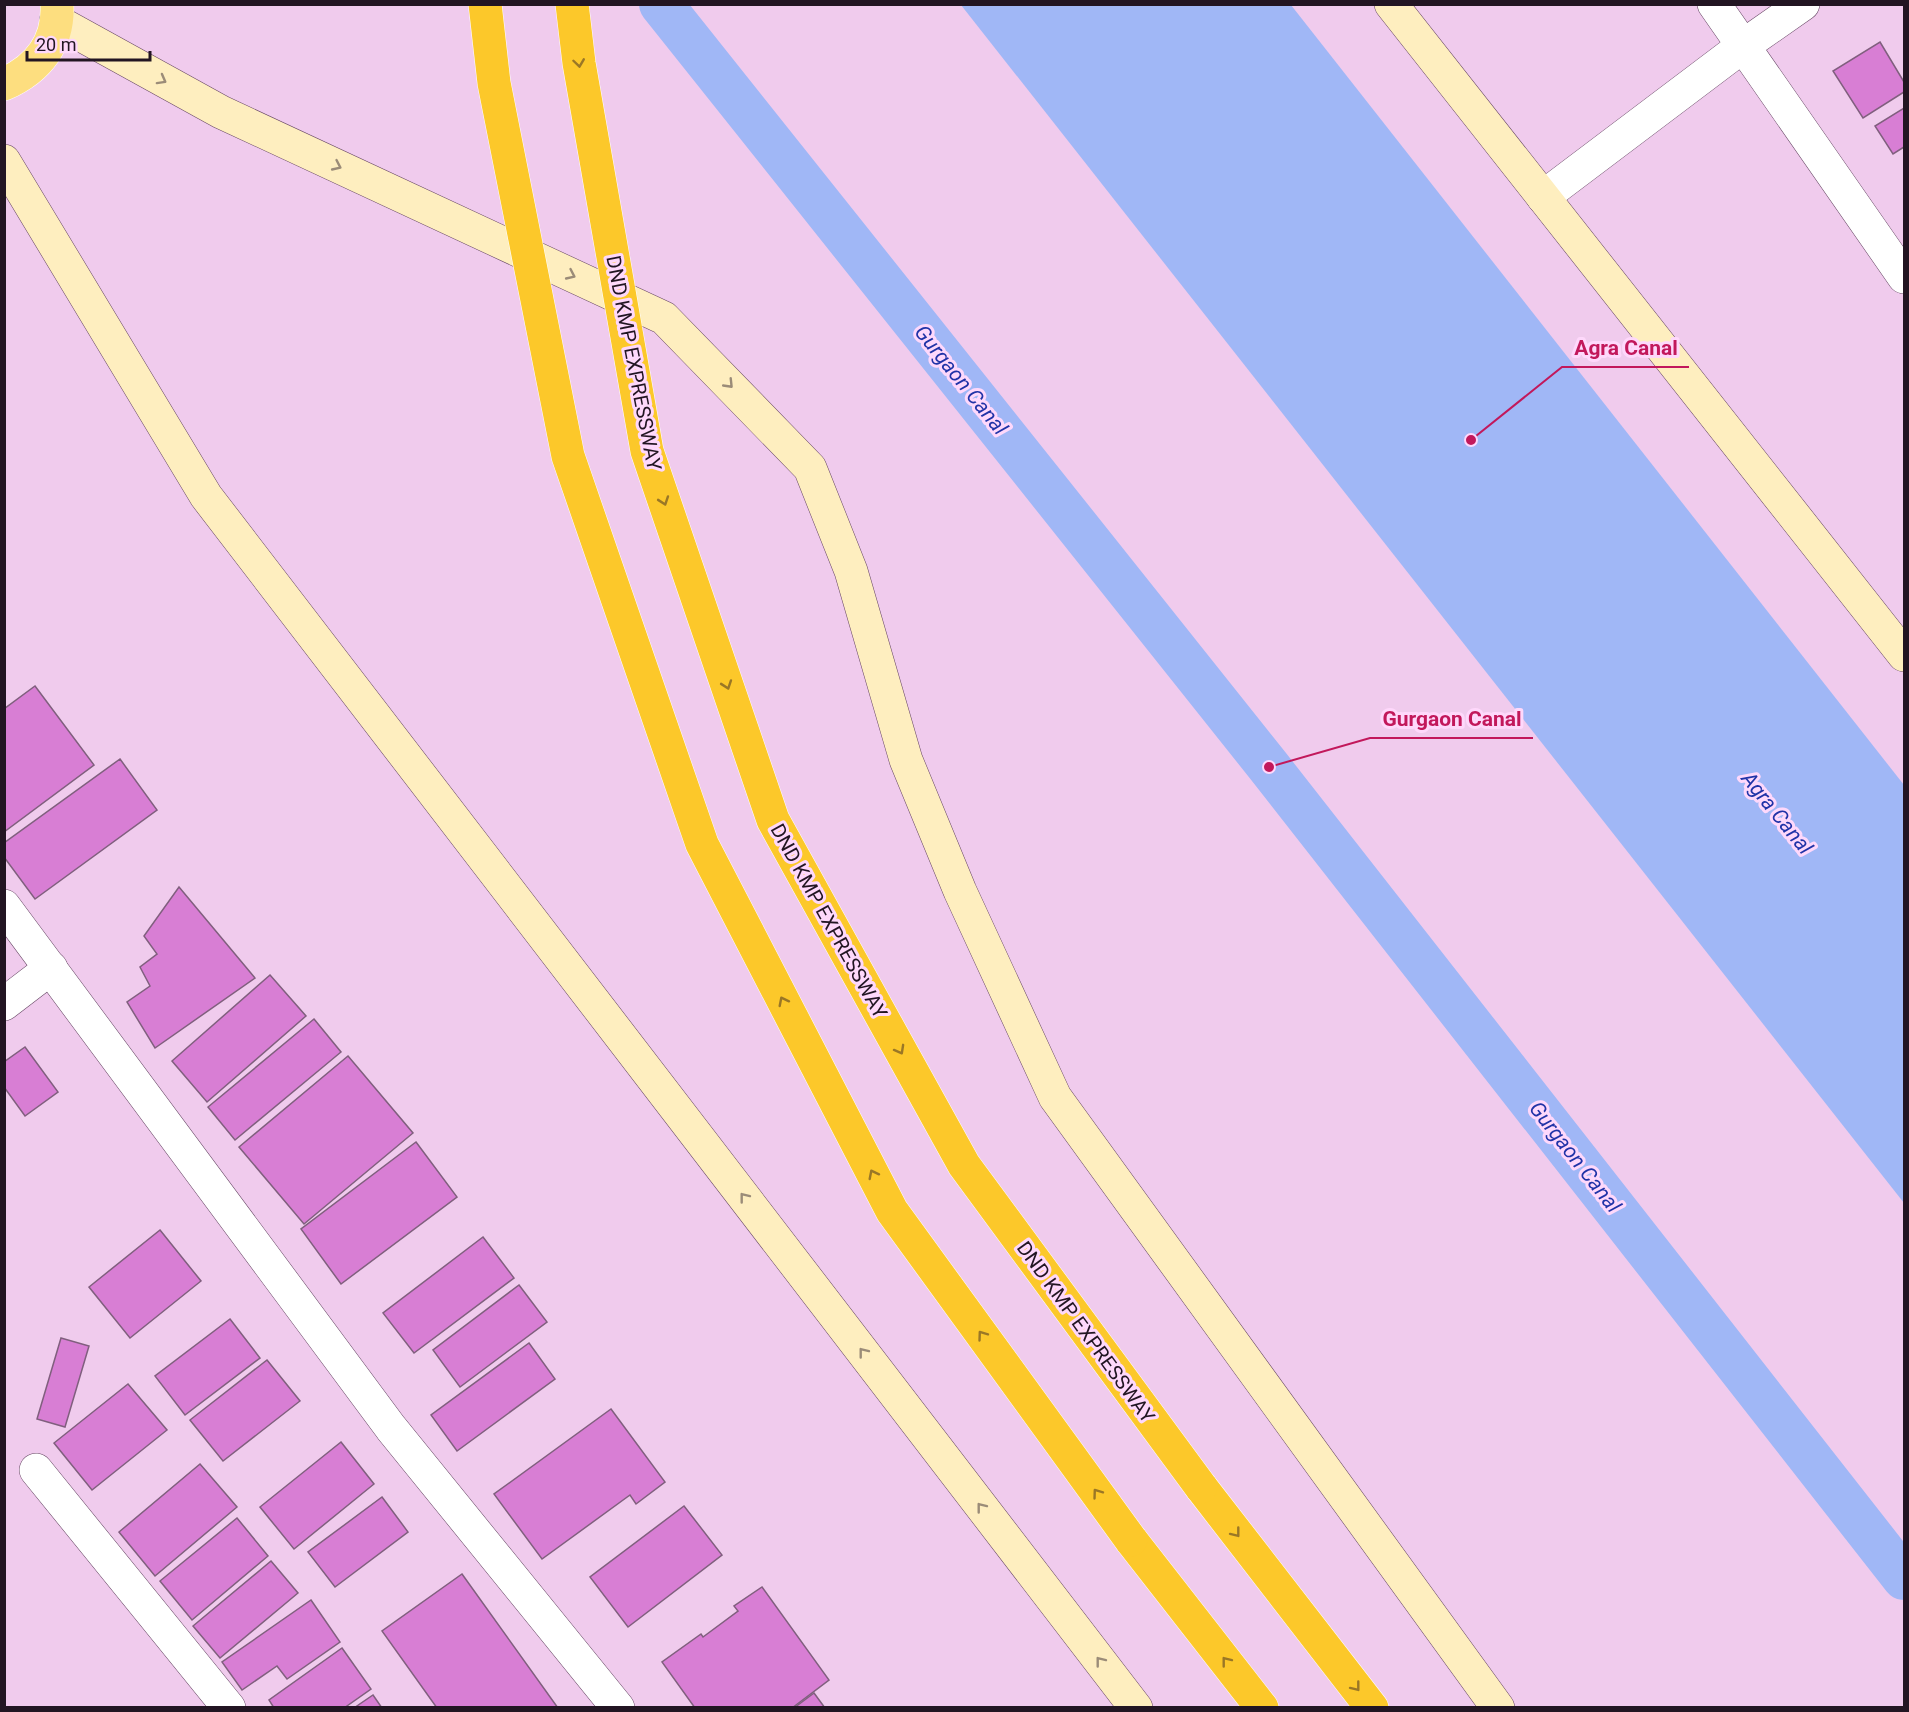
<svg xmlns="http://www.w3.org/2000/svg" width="1909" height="1712" font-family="Roboto,sans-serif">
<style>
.water{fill:#a0b7f6}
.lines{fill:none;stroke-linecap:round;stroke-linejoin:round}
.canal{stroke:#a0b7f6;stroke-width:44}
.building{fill:#d87ed4;stroke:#805f7e;stroke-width:1.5}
.street-casing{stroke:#664764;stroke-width:34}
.secondary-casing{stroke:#664764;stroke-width:34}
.primary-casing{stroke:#fff;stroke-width:34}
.highway-casing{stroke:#fff;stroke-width:34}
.street{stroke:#fff;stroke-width:33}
.secondary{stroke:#feeebf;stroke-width:33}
.primary{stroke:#fdde7f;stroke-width:33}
.highway{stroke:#fcc82a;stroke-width:33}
.highway-bridge-casing{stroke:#fff;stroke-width:34;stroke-linecap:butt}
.highway-bridge{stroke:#fcc82a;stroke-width:33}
.oneway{stroke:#9a7726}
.oneway2{stroke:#9b8c78}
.labels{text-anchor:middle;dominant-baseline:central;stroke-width:6;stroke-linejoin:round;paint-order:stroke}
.street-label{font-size:20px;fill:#221522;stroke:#fed8fb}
.water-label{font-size:21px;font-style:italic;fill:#2033a7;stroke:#fed8fb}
.leader{fill:none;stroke:#c2185b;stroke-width:2}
.callout-dot{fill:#c2185b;stroke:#fed8fb;stroke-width:2}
.callout-label{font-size:21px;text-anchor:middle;font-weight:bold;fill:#c2185b;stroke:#fed8fb;stroke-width:6;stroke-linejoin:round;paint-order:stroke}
</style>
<rect width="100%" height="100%" fill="#f0cbed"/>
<polygon class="water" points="961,5 1291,5 1904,785 1904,1203"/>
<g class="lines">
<polyline class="canal" points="661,4 1269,767 1904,1578"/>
</g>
<g class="building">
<polygon points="1880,42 1904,82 1904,92 1863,118 1833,71"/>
<polygon points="1904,108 1904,147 1893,154 1875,126"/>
<polygon points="35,686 94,765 4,832 4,709"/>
<polygon points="120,759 157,810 35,899 4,857 4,843"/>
<polygon points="179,887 255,978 155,1048 127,1002 150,986 140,967 157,954 144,936"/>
<polygon points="270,975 306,1016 207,1102 172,1061"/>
<polygon points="314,1019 341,1052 235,1140 208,1107"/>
<polygon points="25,1047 58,1092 25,1116 4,1087 4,1062"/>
<polygon points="348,1056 413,1133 304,1224 239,1147"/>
<polygon points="416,1142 457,1197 341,1284 301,1229"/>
<polygon points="160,1230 201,1281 130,1338 89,1287"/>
<polygon points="483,1237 514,1278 414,1353 383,1313"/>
<polygon points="519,1285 547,1322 460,1387 433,1350"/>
<polygon points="230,1319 260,1358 185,1415 155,1376"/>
<polygon points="61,1338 89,1346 65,1427 37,1419"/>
<polygon points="529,1343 555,1379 457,1451 431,1415"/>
<polygon points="267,1360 300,1401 223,1461 190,1420"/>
<polygon points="128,1384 167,1430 92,1490 54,1443"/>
<polygon points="611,1409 665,1482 636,1504 630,1495 542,1559 494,1494"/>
<polygon points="341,1442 374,1484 294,1549 260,1507"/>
<polygon points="200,1464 237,1507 155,1576 119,1532"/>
<polygon points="382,1497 408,1532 335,1587 308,1552"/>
<polygon points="684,1506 722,1555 628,1627 590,1577"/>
<polygon points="237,1518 268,1556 192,1620 160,1581"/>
<polygon points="271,1561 298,1593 220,1658 193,1626"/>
<polygon points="462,1574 558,1708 437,1708 382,1631"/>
<polygon points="762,1587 829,1680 792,1708 695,1708 662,1662 701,1634 703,1637 738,1611 734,1606"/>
<polygon points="311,1600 340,1642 287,1679 277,1666 242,1690 222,1662"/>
<polygon points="342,1648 371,1689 344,1708 274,1708 269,1700"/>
<polygon points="814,1693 825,1708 794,1708"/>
<polygon points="373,1695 382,1708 354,1708"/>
</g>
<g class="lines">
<g class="street-casing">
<g id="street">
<polyline points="1714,4 1904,277"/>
<polyline points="1543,197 1743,46 1803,4"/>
<polyline points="4,906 391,1428 618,1708"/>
<polyline points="4,1004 51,968"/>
<polyline points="36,1470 229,1708"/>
</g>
</g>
<g class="secondary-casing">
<g id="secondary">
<polyline points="1391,4 1904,655"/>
<polyline points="56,21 221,112 664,318 810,468 851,571 906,760 960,891 1055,1097 1498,1708"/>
<polyline points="4,161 206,496 1136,1708"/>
</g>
</g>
<g class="primary-casing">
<path id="primary" d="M 4,84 C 38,69 59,43 57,4"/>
</g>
<g class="highway-casing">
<g id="highway">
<polyline points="1201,1487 1372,1708"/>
<polyline points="1131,1540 1262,1708"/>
</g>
</g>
<use href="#street" class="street"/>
<use href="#secondary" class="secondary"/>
<use href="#primary" class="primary"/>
<use href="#highway" class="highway"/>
<g class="highway-bridge-casing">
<g id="highway-bridge">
<polyline points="485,4 494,83 568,456 702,844 892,1211 1131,1540"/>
<polyline points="572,4 579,63 647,451 773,820 964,1165 1201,1487"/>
</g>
</g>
<use href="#highway-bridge" class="highway-bridge"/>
</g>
<defs><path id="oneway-chevron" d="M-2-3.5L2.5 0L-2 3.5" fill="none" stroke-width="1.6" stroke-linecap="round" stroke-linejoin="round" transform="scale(1.5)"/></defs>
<g class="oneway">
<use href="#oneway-chevron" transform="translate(579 63) rotate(82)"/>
<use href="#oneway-chevron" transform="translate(664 501) rotate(71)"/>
<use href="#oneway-chevron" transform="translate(727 685) rotate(71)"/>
<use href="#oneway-chevron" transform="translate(783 1001) rotate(-117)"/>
<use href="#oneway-chevron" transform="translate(900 1050) rotate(61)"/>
<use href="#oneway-chevron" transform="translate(873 1174) rotate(-117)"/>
<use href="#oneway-chevron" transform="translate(982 1335) rotate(-126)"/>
<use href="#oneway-chevron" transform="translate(1097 1493) rotate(-126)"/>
<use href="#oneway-chevron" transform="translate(1236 1533) rotate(52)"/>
<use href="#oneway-chevron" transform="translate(1226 1661) rotate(-128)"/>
<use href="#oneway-chevron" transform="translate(1356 1687) rotate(52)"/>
</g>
<g class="oneway2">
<use href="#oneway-chevron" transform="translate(162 80) rotate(29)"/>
<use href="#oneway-chevron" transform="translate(337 166) rotate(25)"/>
<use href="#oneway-chevron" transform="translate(571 275) rotate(25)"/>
<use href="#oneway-chevron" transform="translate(729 384) rotate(46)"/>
<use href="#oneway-chevron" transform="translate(744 1197) rotate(-128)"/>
<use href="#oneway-chevron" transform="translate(863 1352) rotate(-128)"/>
<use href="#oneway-chevron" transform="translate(981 1507) rotate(-128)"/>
<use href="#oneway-chevron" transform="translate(1100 1661) rotate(-128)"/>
</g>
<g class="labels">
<g class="street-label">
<text transform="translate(634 363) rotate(79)">DND KMP EXPRESSWAY</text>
<text transform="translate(829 921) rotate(61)">DND KMP EXPRESSWAY</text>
<text transform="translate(1086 1332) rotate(54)">DND KMP EXPRESSWAY</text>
</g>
<g class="water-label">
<text transform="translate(961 380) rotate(51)">Gurgaon Canal</text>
<text transform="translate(1777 813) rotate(51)">Agra Canal</text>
<text transform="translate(1575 1157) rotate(52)">Gurgaon Canal</text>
</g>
</g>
<path class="leader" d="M1471 440L1562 367H1689M1269 767L1370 738H1533"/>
<g class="callout-dot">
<circle cx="1471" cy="440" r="6"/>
<circle cx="1269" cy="767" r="6"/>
</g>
<g class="callout-label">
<text x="1626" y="355">Agra Canal</text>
<text x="1452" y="726">Gurgaon Canal</text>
</g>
<rect width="1909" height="1712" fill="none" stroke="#221522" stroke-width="12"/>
<path d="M27 51v9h123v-9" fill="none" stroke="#221522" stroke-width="3"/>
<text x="36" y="51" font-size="18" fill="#221522" stroke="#fed8fb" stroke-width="4.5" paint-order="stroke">20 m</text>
</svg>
